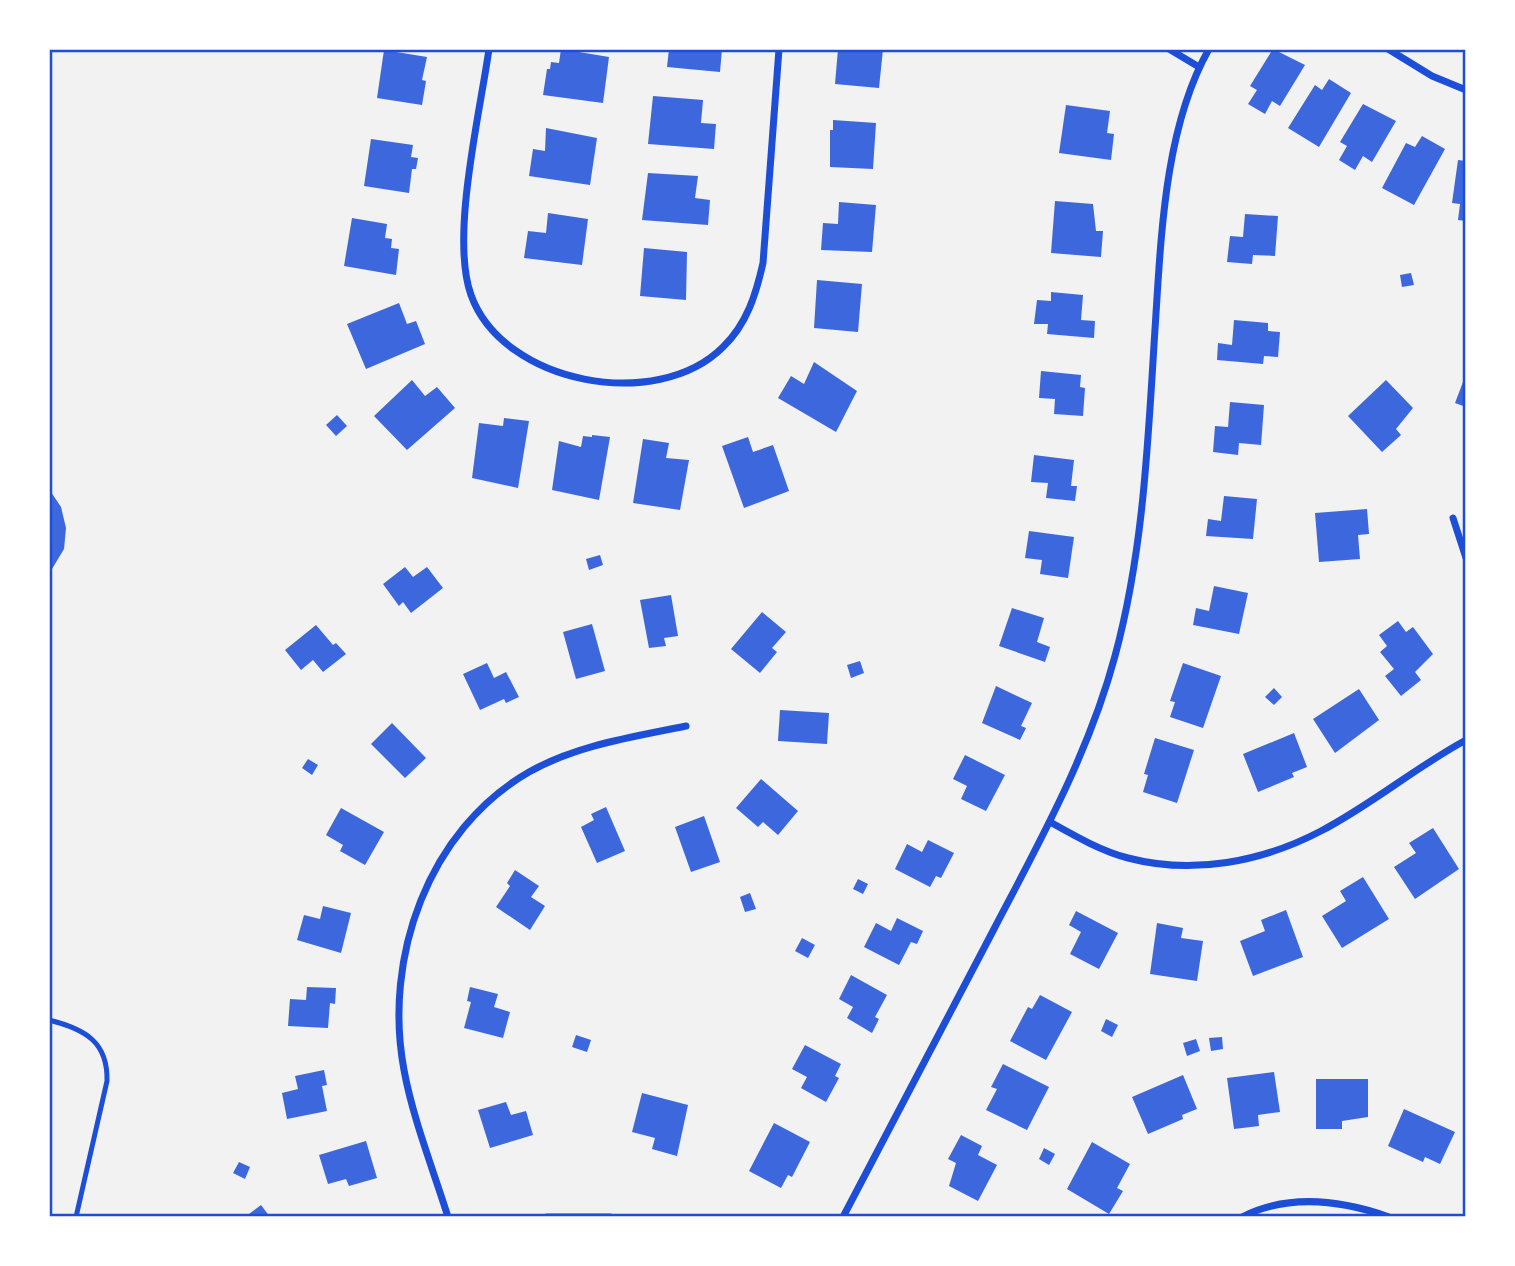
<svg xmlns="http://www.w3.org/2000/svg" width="1515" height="1266" font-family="Karla,sans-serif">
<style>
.building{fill:#3d67dc}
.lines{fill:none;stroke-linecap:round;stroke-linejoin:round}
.service{stroke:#1d4ed8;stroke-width:5}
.minor{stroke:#1d4ed8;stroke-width:7}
.neatline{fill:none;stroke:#1d4ed8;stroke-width:2.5}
</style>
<rect width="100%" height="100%" fill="#f2f2f2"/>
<g class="building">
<polygon points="561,49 609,57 603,103 543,95 547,69 550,69 551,62 559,63"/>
<polygon points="669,49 722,49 720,72 667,67"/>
<polygon points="838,49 883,49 879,88 835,84"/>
<polygon points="1273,49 1305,65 1280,106 1272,101 1265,114 1248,104 1257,90 1250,86"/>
<polygon points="384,50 427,57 422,80 426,81 422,105 377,98"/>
<polygon points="1329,79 1351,93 1319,147 1288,128 1315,85 1322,90"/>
<polygon points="653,96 703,100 701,123 716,124 714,149 648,144"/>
<polygon points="1363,104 1396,121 1372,162 1363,156 1355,170 1339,160 1347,146 1340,142"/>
<polygon points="1066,105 1110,111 1107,133 1114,134 1111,160 1059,153"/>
<polygon points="833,120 876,123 873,169 830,167 830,130 833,130"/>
<polygon points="546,128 597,138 590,185 529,176 533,149 545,151"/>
<polygon points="1422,136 1445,149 1414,205 1382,188 1406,143 1415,147"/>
<polygon points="371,139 413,145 411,157 418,158 416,169 412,169 409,193 364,186"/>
<polygon points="1458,160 1466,161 1466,221 1458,220 1460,204 1452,203"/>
<polygon points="648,173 698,176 695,198 710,200 708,225 642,220"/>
<polygon points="1055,201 1093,204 1096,231 1103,231 1101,257 1051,253"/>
<polygon points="839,202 876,205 872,252 821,250 823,223 838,224"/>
<polygon points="548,213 588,219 582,265 524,258 528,231 546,233"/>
<polygon points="1245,214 1278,216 1275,256 1253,255 1252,264 1227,262 1230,236 1243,237"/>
<polygon points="352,218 387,224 385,238 392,239 391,248 399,249 396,275 344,266"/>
<polygon points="644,248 687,252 686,300 640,296"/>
<polygon points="1411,273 1414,285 1402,287 1400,275"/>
<polygon points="817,280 862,284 858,332 814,328"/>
<polygon points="1051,292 1083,295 1081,320 1095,321 1094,338 1047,334 1048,324 1034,324 1037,300 1051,301"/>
<polygon points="399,303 407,324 416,321 425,344 366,369 347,324"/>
<polygon points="1234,320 1268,323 1268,331 1280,332 1278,357 1264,356 1263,364 1217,360 1218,343 1232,345"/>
<polygon points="814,362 857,391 836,432 778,398 791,376 804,384"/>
<polygon points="1041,371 1081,375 1080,387 1085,388 1083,416 1054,414 1055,399 1039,398"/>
<polygon points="1466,374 1466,407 1455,403"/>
<polygon points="412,380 425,396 437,387 455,408 407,450 374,416"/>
<polygon points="1386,380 1413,408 1396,429 1401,435 1382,452 1348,416"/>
<polygon points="1230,402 1264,405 1261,445 1239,443 1238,455 1213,452 1215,426 1228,427"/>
<polygon points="337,415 347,426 336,436 326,425"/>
<polygon points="504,418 529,421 518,488 472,478 479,423 503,426"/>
<polygon points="592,435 610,437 599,500 552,490 559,441 581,447 583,436 592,437"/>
<polygon points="748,437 753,452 773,445 789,491 744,508 722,446"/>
<polygon points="643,439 669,443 666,458 689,460 680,510 633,503"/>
<polygon points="1034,455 1074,460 1071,486 1077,486 1075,501 1046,498 1048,483 1031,482"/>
<polygon points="49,489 61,507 66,528 64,549 49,574"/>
<polygon points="1224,496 1257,499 1253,539 1206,536 1208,519 1221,521"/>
<polygon points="1367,509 1369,534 1358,535 1360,559 1319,562 1315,513"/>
<polygon points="1029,531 1074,537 1068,578 1040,574 1042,560 1025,558"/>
<polygon points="600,555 603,565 589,570 586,559"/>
<polygon points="405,567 413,577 427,567 443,588 411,613 403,602 399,606 383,584"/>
<polygon points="1214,586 1248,593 1239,634 1193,625 1196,608 1209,611"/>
<polygon points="671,595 678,636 664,638 666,646 649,648 640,600"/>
<polygon points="1012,608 1044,618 1037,642 1050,647 1045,662 999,646"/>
<polygon points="762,612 786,632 772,648 777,652 760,673 731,649"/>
<polygon points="1398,621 1406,632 1413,627 1433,654 1415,672 1421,680 1401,696 1385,676 1394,669 1380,652 1387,646 1379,635"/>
<polygon points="592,624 605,671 576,679 563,632"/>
<polygon points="316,625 333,645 336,643 346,654 323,672 313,660 301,670 285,650"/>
<polygon points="860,661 864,673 851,678 847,665"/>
<polygon points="487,663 494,678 506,672 519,697 506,703 504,699 480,710 463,674"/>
<polygon points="1183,663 1221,676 1203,728 1170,717 1175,702 1170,701"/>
<polygon points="996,686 1032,703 1021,726 1026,728 1020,740 982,723"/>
<polygon points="1274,688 1282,697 1274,705 1265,697"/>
<polygon points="1359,689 1379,720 1335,753 1313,719"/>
<polygon points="780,710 829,713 827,744 778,741"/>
<polygon points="392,723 426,758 405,778 371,744"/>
<polygon points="1294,733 1307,767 1292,773 1294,777 1258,792 1243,754"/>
<polygon points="1155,738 1194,750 1177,803 1143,792 1148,775 1144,774"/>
<polygon points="965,755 1005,775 986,811 961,799 967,786 953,779"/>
<polygon points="308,759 318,765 312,775 302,768"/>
<polygon points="761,779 798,811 778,835 763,822 758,827 736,808"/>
<polygon points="606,807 625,851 597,863 581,827 594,820 591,814"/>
<polygon points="341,808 384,832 365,865 340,851 343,845 326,835"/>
<polygon points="704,816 720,862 691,872 675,827"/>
<polygon points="1433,828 1459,869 1415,899 1394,867 1416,853 1409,843"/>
<polygon points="928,840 954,853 941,878 936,876 930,887 895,869 907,844 922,852"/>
<polygon points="515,870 539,886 531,897 545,906 530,930 496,907 510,886 507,883"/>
<polygon points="1363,877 1389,919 1342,948 1322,916 1346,901 1340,891"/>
<polygon points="858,879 868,884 863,894 853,889"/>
<polygon points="750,893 756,909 745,912 740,897"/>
<polygon points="323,906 351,913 341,953 297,940 304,915 320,919"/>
<polygon points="1286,910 1303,957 1253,976 1240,941 1265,931 1261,920"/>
<polygon points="1076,911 1118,933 1099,969 1070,954 1081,932 1069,925"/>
<polygon points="897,918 923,931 917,944 911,942 899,965 864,947 876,923 891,931"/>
<polygon points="1157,923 1183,928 1181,938 1203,941 1197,981 1150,974"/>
<polygon points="802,938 815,945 808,958 795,951"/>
<polygon points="851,975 887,995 875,1017 879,1019 872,1033 847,1018 853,1007 839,999"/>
<polygon points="307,987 336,988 335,1004 330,1003 328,1028 288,1026 290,999 306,1000"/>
<polygon points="470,987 498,994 494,1007 510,1012 503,1038 464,1028 471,1002 467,1001"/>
<polygon points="1040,995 1072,1012 1046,1060 1010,1041 1028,1007 1032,1009"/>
<polygon points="1106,1019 1118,1025 1112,1037 1101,1031"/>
<polygon points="576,1035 591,1040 587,1052 572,1047"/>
<polygon points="1222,1037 1223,1049 1211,1051 1209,1038"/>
<polygon points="1196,1039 1200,1051 1187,1056 1183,1043"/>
<polygon points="805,1045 841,1064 835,1076 839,1078 826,1102 801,1088 807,1077 792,1069"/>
<polygon points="1003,1064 1049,1087 1027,1130 986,1110 997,1089 991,1087"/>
<polygon points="324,1070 327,1085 322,1086 327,1111 287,1119 282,1093 298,1089 295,1076"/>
<polygon points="1274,1072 1280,1112 1258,1115 1259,1126 1234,1129 1227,1078"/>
<polygon points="1183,1075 1197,1109 1182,1115 1183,1119 1148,1134 1132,1097"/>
<polygon points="1316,1079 1368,1079 1368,1117 1342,1121 1342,1129 1316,1129"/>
<polygon points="642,1093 688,1105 677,1156 652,1149 655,1138 632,1132"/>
<polygon points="506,1102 511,1115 526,1111 533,1135 490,1148 478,1110"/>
<polygon points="1404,1109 1455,1132 1440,1164 1425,1157 1423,1162 1388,1146"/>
<polygon points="774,1123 810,1142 792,1177 788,1175 781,1188 749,1171"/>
<polygon points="961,1135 982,1146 978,1155 997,1165 978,1201 949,1186 956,1163 948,1159"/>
<polygon points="366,1141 377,1178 349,1186 346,1179 328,1184 319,1155"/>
<polygon points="1092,1142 1130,1164 1117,1188 1123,1191 1109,1214 1067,1189"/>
<polygon points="1044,1148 1055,1154 1049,1165 1039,1159"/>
<polygon points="239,1162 250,1167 245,1179 233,1173"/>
<polygon points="261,1205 270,1217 245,1217"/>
</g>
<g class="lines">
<path class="service" d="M 49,1020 C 85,1029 108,1042 107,1081 L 76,1217"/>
<g class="minor">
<path d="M 489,49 C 480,113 450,237 471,295 C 503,384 657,413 723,347 C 747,324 756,294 763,263 L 779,49"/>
<polyline points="1169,49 1199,67"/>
<polyline points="1388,49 1432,76 1466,90"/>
<polyline points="1453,518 1466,558"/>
<path d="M 1050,822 C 1075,836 1101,851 1128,858 C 1193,875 1262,862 1321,831 C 1371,805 1416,767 1466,740"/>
<path d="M 448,1217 C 433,1169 413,1119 404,1070 C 383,958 428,830 529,772 C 577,745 633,737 686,726"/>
<polyline points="547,1217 610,1217"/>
<path d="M 843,1217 C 893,1121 943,1025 994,929 C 1040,841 1089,753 1115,656 C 1144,549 1148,439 1155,329 C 1161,239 1164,128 1209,49"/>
<path d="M 1242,1217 C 1289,1193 1341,1200 1389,1217"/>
</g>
</g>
<rect width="1515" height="1266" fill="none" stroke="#ffffff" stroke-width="102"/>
<rect x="51" y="51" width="1413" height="1164" class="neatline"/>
</svg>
